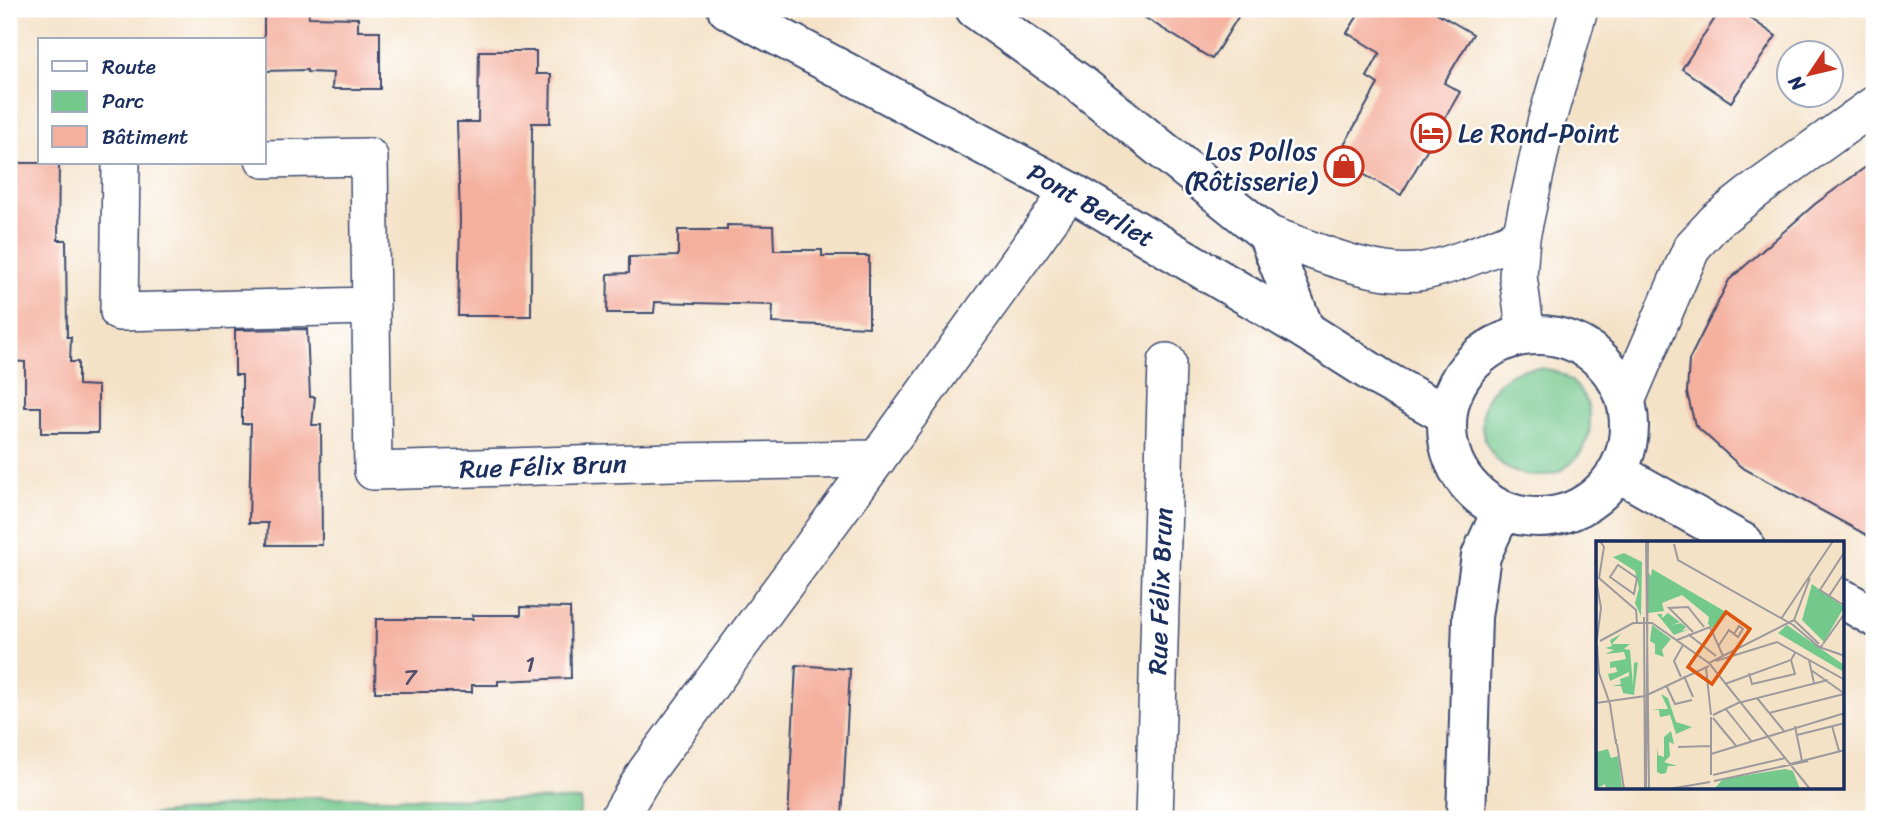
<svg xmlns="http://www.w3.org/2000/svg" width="1883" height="828" font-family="Sriracha,sans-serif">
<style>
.green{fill:#73c88c;stroke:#477c75;stroke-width:2}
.building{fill:#f4af9d}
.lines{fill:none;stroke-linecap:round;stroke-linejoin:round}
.minor-casing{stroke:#3c4a6e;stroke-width:40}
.tertiary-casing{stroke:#3c4a6e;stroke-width:42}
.minor{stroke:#fff;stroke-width:37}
.tertiary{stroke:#fff;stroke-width:38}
.labels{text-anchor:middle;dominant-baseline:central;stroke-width:5;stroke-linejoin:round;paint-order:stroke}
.number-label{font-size:23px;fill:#514f6e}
.poi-label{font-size:26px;fill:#1b2f5e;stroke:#fff;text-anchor:start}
.street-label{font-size:26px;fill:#1b2f5e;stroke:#fff}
.inset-road{fill:none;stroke:#9d9a9d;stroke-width:2}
.view{fill:#de5710;fill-opacity:0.15;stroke:#de5710;stroke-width:3.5}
.inset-edge{fill:none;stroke:#1b2f5e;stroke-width:3.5}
</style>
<rect width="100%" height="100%" fill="#fff"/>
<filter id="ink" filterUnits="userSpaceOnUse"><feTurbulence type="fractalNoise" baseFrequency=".0143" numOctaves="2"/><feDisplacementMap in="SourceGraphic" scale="14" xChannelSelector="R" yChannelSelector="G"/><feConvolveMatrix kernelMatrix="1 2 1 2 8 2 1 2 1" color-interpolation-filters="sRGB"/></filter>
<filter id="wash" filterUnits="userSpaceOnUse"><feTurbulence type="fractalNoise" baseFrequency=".00686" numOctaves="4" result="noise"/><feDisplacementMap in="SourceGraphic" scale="28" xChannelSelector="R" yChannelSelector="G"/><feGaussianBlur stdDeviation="1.57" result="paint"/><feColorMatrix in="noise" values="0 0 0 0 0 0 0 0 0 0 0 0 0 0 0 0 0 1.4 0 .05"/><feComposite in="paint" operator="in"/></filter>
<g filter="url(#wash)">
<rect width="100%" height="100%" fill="#f4e2c7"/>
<g class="green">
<circle cx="1536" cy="422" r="54"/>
<polygon points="308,797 581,800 579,819 118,819"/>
</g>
<g id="blocks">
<g class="building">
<polygon points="264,9 308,9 309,17 358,18 358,31 380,31 380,89 332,89 333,73 307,72 307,70 264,71"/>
<polygon points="1131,9 1243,9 1212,59"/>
<polygon points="1362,9 1430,9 1473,34 1444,83 1460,92 1401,195 1336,159 1378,84 1367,77 1380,53 1347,33"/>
<polygon points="1721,9 1737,9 1776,36 1731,102 1682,69"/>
<polygon points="479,51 536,51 536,74 551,74 550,123 532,123 531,316 458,316 460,218 457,122 478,122"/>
<polygon points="1874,161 1874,539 1741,467 1695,425 1687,393 1689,360 1729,280 1815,204"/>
<polygon points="9,163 59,163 58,240 66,240 67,337 71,337 70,362 78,362 78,385 98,386 98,433 41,433 41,407 25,407 25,362 9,361"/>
<polygon points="727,225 773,226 774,250 822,250 822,256 869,256 869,327 772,323 773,305 655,302 654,313 607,313 608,274 629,273 629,257 678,256 678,230 727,230"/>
<polygon points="307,329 310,397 315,397 312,425 321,425 322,545 267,545 268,523 249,523 251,424 242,424 242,375 235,375 235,330"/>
<polygon points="521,607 570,608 571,678 498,681 498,685 472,685 472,692 375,692 376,619 473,619 472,615 521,615"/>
<polygon points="796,665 850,669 842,819 788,819"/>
</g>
</g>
</g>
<g filter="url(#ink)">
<use href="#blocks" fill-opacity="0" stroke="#3c4a6e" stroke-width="2"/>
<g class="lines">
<g class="minor-casing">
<g id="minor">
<polyline points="264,159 369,157 373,471 672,462 877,459"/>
<polyline points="121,163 119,312 371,306"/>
<path d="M 1267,234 C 1311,249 1378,280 1424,271 C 1457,264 1490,249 1521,237"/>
<polyline points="1526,335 1518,276 1521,237 1546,123 1579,9"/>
<polyline points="1626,401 1692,247 1716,221 1749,195 1874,105"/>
<polyline points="618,819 646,772 877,459 1070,191"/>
<polyline points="1154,819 1167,362"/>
</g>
</g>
<g class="tertiary-casing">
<g id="tertiary">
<polyline points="727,9 1070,191 1305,330 1382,379 1447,415"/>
<polyline points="975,9 1084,87 1267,234 1305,330"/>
<circle cx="1538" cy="426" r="91"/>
<polyline points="1617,472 1744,543"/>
<polyline points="1843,599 1874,617"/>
<polyline points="1466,819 1472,617 1481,556 1502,510"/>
</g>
</g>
<use href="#minor" class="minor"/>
<use href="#tertiary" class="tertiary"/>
</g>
</g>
<defs>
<g id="hotel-ring" transform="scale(2.0125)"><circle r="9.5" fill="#fff" stroke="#c8321e" stroke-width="1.5"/><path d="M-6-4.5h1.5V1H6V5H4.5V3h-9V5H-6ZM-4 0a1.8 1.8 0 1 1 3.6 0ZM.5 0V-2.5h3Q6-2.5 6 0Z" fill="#c8321e"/></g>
<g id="shop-ring" transform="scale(2.0125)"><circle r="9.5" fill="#fff" stroke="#c8321e" stroke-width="1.5"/><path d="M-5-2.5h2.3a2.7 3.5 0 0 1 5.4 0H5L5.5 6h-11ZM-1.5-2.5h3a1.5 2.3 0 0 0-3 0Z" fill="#c8321e"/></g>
</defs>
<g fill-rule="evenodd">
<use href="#hotel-ring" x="1431" y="133"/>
<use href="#shop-ring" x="1344" y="166"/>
</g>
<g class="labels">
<g class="number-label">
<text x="530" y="664">1</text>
<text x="410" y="677">7</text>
</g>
<g class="poi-label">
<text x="1458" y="133">Le Rond-Point</text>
<text x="1317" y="151" text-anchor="end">Los Pollos<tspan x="1317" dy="30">(Rôtisserie)</tspan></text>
</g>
<g class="street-label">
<text transform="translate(1091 205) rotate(30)">Pont Berliet</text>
<text transform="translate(543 466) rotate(-2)">Rue Félix Brun</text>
<text transform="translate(1160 591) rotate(-88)">Rue Félix Brun</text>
</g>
</g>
<g transform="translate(1596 541)">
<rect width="248" height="248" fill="#f4e2c7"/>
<path d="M 28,12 L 46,21 L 45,75 L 39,62 L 43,47 L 39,30 L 17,16 ZM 56,28 L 130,71 L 119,89 L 112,83 L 113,76 L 86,54 L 66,62 L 68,70 L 52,72 L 52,31 L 55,35 ZM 216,43 L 248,66 L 228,101 L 206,79 ZM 72,72 L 84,81 L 76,84 L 85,82 L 90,86 L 86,90 L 94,88 L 78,94 L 61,73 L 66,73 L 66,77 ZM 56,84 L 75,98 L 66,109 L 68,116 L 59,113 L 59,103 L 54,100 ZM 191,84 L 248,124 L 248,131 L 182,92 ZM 25,93 L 16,103 L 34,103 L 28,108 L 34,109 L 37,145 L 38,122 L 42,121 L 38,154 L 27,152 L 25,145 L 16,145 L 25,143 L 24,138 L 33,135 L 33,131 L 14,140 L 12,133 L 21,131 L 20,126 L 14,127 L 14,121 L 30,118 L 28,111 L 9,113 L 18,109 L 9,107 L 16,105 L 14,99 ZM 65,153 L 72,157 L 80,181 L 96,186 L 80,193 L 74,174 L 64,176 L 63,169 L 56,168 L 72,168 ZM 75,190 L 78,203 L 73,201 L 74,215 L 68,221 L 81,225 L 72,225 L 70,232 L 65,233 L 61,231 L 61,206 L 62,214 L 68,216 L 68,196 ZM 12,208 L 15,217 L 22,215 L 26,246 L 10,247 L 9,243 L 0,248 L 0,211 ZM 189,228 L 197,230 L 204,248 L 118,248 L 127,238 Z" fill="#73c88c"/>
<path class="inset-road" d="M 4,0 L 8,6 L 3,37 L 40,69 L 41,82M 50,0 L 53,248M 78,3 L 82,19 L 199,85M 249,10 L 224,49 L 249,65M 22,24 L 41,37 L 38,53 L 14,36 ZM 0,38 L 5,67 L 1,98M 233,55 L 249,31M 48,76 L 49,248M 185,78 L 237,0M 198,79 L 223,103M 197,84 L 223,106M 97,91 L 73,67 L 92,66 L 108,86M 92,93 L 120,115M 81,99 L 114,86 L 127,115M 4,100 L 37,82 L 56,82 L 113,122 L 198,79 L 214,37M 1,103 L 3,132 L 14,163 L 20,203 L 20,198M 227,103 L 249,72M 123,104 L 133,89 L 138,93 L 142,96 L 147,88 L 143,85 L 138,93M 227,104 L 223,106 L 249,115M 213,119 L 218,142M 120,120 L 181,101 L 249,139M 113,122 L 214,248M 110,127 L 115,174M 215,129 L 249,153M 153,132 L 156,143 L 199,133 L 195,119M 88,135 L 97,156M 85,136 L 78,120 L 87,104M 129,143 L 195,119 L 199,112M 70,144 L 79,163 L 96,159M 161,157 L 188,190M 0,162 L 49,155 L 113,125M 129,167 L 156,201M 173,172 L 248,153M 117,174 L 142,162 L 232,139M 115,176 L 115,234M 117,177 L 141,206M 199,185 L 206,220M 236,185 L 243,210M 201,194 L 249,182M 21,203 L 28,248M 82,206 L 115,205M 115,213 L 249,172M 194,223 L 249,209M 117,234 L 189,217M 118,240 L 212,220M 50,248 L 52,0M 73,248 L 114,241"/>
<path class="view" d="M 130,71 L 154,88 L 116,143 L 92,126 Z"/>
<rect width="248" height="248" class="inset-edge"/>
</g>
<rect width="1883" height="828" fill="none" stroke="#fff" stroke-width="35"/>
<rect x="38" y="38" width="228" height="126" fill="#ffffff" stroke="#a4acbf" stroke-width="2"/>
<rect x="52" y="61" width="35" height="10" fill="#ffffff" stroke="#a4acbf" stroke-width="2"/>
<text x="102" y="74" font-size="21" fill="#1b2f5e">Route</text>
<rect x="52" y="91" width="35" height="21" fill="#73c88c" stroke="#a4acbf" stroke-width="2"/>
<text x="102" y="108" font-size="21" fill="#1b2f5e">Parc</text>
<rect x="52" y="126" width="35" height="21" fill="#f4af9d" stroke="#a4acbf" stroke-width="2"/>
<text x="102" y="144" font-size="21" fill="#1b2f5e">Bâtiment</text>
<g transform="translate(1810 74) rotate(235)"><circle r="33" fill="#ffffff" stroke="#a4acbf" stroke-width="2"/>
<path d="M0-5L12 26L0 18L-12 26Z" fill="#c8321e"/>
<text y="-10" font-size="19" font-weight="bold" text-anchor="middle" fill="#1b2f5e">N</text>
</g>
</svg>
